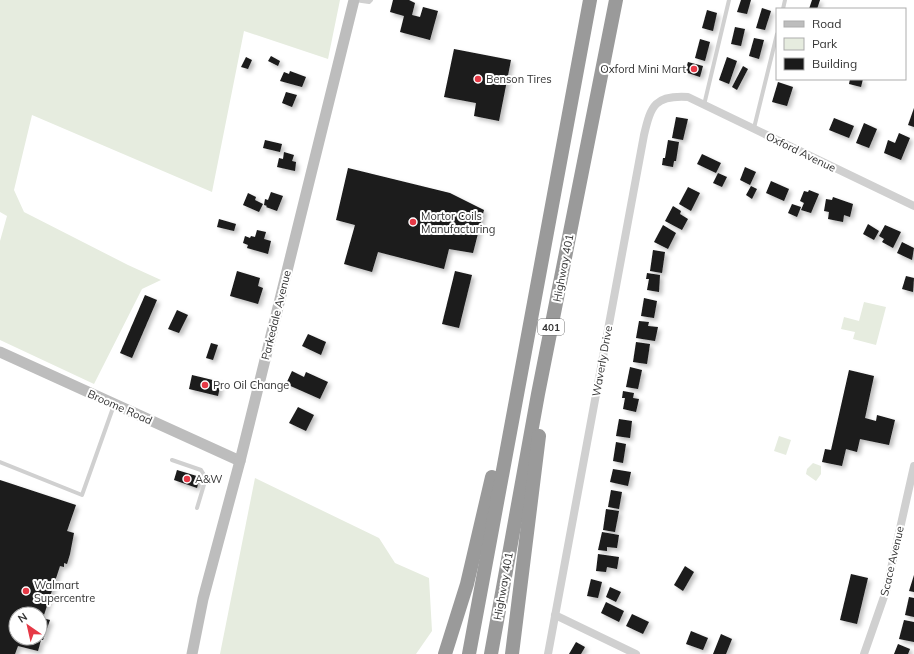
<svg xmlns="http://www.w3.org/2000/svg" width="914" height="654" font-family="Mulish,sans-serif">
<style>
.green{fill:#e6ecdf}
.building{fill:#1a1a1a;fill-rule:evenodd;filter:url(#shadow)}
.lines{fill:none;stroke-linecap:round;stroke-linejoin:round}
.lane{stroke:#d0d0d0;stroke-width:4}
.street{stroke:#d0d0d0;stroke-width:8}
.secondary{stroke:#bdbdbd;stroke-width:11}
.highway{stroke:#9a9a9a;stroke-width:14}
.poi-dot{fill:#e63946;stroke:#fff;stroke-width:1.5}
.labels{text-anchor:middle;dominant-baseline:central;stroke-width:4;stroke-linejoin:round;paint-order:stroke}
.shield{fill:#fff;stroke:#707070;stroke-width:1}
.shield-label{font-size:10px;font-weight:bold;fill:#333}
.poi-label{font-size:11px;fill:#333;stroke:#fff;text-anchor:start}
.street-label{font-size:11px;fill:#333;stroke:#fff}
</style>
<defs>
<filter id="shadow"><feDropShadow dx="3" dy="3" stdDeviation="2" flood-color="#0004"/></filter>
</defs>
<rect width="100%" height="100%" fill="#fff"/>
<g class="green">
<polygon points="0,0 340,0 328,59 244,31 212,192 32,115 14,190 24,212 128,265 161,280 142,289 94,384 0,340 0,241 7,216 0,212"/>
<polygon points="864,302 886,307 876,345 853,339 855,332 841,329 844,317 859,321"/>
<polygon points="779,436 791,440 786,455 774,451"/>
<polygon points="813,463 821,466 821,474 816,481 806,474 807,469"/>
<polygon points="255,478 379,538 395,563 429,578 432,631 416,654 220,654"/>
</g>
<g class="building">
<polygon points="393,0 409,0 415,3 412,15 420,17 423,7 438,11 430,40 400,32 404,16 390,12"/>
<polygon points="741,0 751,0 747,14 737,12"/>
<polygon points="812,0 820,0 817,9 809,9"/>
<polygon points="762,8 771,11 765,30 756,28"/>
<polygon points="707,10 717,13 713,31 702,28"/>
<polygon points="735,27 745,29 741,46 731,44"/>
<polygon points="754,38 764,40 759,59 749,56"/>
<polygon points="700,39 710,42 705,61 695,58"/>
<polygon points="454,49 511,60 499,121 474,116 476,103 444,97"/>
<polygon points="271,56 280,61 278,66 268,61"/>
<polygon points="246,57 252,60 248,69 241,67"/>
<polygon points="727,57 737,61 729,84 719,80"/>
<polygon points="688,62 703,66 700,77 685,72"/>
<polygon points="743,66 748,69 737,90 732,87"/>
<polygon points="290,71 306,77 302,87 280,81 284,72 289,74"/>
<polygon points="850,79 863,79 861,87 849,84"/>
<polygon points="778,82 793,87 787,106 772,102"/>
<polygon points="286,92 297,95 292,107 282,103"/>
<polygon points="914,108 914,127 908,125"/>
<polygon points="676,117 688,119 683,140 672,138"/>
<polygon points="834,118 854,126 849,138 829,130"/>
<polygon points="864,123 877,129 869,148 856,143"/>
<polygon points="899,133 910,138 901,160 884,153 888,140 895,143"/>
<polygon points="265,140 282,144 280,152 263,148"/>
<polygon points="668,140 679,142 676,161 674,161 673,167 662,165 663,158 665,158"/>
<polygon points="284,152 294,155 292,161 296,162 295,171 277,167 279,158 283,159"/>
<polygon points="702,154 721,163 716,173 697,164"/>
<polygon points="745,167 756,172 750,185 740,180"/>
<polygon points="348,168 450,193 484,210 473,253 449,249 444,269 378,252 372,272 344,264 355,225 336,220"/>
<polygon points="718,173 727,177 722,187 713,183"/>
<polygon points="771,181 789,189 784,201 766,193"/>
<polygon points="751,186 757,189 752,199 746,195"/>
<polygon points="688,187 700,193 691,211 679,204"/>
<polygon points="809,190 819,194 811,213 801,210 804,203 800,201 804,191 808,192"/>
<polygon points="271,192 283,196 277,211 266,207 267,206 264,205 265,199 268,200"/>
<polygon points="248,193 256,197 255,200 263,204 259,212 243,205"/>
<polygon points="833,197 853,204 850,217 844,215 843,222 828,219 829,212 824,211 826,199 832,200"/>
<polygon points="792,204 801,207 797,217 788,213"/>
<polygon points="673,206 681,211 680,214 688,219 682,230 665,221"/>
<polygon points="219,219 236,224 234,231 217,227"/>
<polygon points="868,224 879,231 874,240 863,234"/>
<polygon points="663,225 676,233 668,249 654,242"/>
<polygon points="885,225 901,232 893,248 882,242 884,239 879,236"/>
<polygon points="257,230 266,232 264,239 271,241 268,254 247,248 248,245 243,243 245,236 250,238 251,236 255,237"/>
<polygon points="902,242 914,248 912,260 897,253"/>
<polygon points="653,250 665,252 662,273 650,271"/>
<polygon points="237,271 260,278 258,286 263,288 258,304 230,296"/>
<polygon points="455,271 472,275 459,328 442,324"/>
<polygon points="647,273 660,275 659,292 647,290 649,279 646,279"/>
<polygon points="906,276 914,278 913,292 902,289"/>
<polygon points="145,295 157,300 132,358 120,353"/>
<polygon points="644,298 657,301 654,318 641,316"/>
<polygon points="177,310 188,315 179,333 168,329"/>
<polygon points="639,321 649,322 648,326 658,327 655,341 636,338"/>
<polygon points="308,334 326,342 321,355 302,346"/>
<polygon points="636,342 650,344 647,364 633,362"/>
<polygon points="211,343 218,345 213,360 206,358"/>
<polygon points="630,367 642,370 638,389 626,387"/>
<polygon points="849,370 874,376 865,418 876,421 877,415 895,420 889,445 860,439 857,452 846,449 842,466 822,462 825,449 831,450"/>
<polygon points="292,371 304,377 306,372 328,382 320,399 286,384"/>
<polygon points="192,375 221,382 218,396 189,389"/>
<polygon points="623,391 634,393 633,398 639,399 636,412 623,409 625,398 622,398"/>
<polygon points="298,407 314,415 306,431 289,423"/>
<polygon points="619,419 632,421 630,438 616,436"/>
<polygon points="616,442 626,444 623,463 613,461"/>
<polygon points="613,469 631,472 628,486 610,482"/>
<polygon points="177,470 200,477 197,488 174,480"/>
<path d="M 0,480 L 76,505 L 67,531 L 74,533 L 70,554 L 67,564 L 64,563 L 64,567 L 60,566 L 43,618 L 50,620 L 43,640 L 41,640 L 38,651 L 18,646 L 15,654 L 0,654 ZM 16,614 L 40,614 L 40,638 L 16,638 Z"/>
<polygon points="611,490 622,492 619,509 608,507"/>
<polygon points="606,509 619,511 615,532 603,530"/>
<polygon points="602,532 619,535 617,548 607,547 607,551 598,550"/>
<polygon points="598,554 619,557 617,569 607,567 606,572 596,571"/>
<polygon points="685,566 694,572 683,591 674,585"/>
<polygon points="851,574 868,578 857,624 840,620"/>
<polygon points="914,575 914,592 909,591"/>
<polygon points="591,579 602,582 598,598 587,596"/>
<polygon points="610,587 621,592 616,602 606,597"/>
<polygon points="909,597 914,598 914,617 905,615"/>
<polygon points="606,602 624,611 619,622 601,613"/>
<polygon points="632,614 649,622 643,634 626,626"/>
<polygon points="904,620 914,622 914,642 899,639"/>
<polygon points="691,631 708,638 703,650 686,644"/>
<polygon points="721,634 732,639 726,654 713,654"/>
<polygon points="576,642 585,647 581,654 569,654"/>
<polygon points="898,644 910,649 908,654 894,654"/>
</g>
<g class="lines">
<g class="lane">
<polyline points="355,0 369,2 371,0"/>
<polyline points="783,9 785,0"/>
<polyline points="704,105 729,0"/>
<polyline points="754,128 777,34"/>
<polyline points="172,460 201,470 206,478 197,508"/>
<polyline points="0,462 82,495 114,405"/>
</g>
<g class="street">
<polyline points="555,615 636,654"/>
<path d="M 548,654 L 644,135 C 651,105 655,95 688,97 L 914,206"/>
<polyline points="864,654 886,591 914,466"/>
</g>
<g class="secondary">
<polyline points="0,352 240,461"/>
<polyline points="192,654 203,599 240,461 354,0"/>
</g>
<g class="highway">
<polyline points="445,654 467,584 492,477"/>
<polyline points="469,654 590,0"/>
<polyline points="491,654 538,394 616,0"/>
<polyline points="512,654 539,436"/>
</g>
</g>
<g class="poi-dot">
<circle cx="694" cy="69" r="4"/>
<circle cx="478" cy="79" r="4"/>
<circle cx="413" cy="222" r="4"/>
<circle cx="205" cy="385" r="4"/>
<circle cx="187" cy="479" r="4"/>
<circle cx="26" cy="591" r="4"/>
</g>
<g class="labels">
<rect class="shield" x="538" y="319" width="26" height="16" rx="3"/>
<g class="shield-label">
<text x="551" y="327">401</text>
</g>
<g class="poi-label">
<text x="686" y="69" text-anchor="end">Oxford Mini Mart</text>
<text x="486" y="79">Benson Tires</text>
<text x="421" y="216">Mortor Coils<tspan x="421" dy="13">Manufacturing</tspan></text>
<text x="213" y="385">Pro Oil Change</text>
<text x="195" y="479">A&amp;W</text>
<text x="34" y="585">Walmart<tspan x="34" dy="13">Supercentre</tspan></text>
</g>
<g class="street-label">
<text transform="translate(801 152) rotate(26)">Oxford Avenue</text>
<text transform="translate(563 268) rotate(-79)">Highway 401</text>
<text transform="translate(276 315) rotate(-76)">Parkedale Avenue</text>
<text transform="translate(602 361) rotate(-80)">Waverly Drive</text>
<text transform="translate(120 407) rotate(24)">Broome Road</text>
<text transform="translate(892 561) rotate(-77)">Scace Avenue</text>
<text transform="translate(503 586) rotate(-80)">Highway 401</text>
</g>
</g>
<rect x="776" y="8" width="130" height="72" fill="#ffffff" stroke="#adadad"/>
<rect x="784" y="21" width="20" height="6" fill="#bdbdbd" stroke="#adadad"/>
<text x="812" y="28" font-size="12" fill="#333333">Road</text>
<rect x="784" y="38" width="20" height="12" fill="#e6ecdf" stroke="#adadad"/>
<text x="812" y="48" font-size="12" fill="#333333">Park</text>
<rect x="784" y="58" width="20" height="12" fill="#1a1a1a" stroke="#adadad"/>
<text x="812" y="68" font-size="12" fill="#333333">Building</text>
<g transform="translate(28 626) rotate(326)"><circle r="19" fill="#ffffff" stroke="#adadad"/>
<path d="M0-3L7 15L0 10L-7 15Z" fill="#e63946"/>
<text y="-6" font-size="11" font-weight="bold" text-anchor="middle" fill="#333333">N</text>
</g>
</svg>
